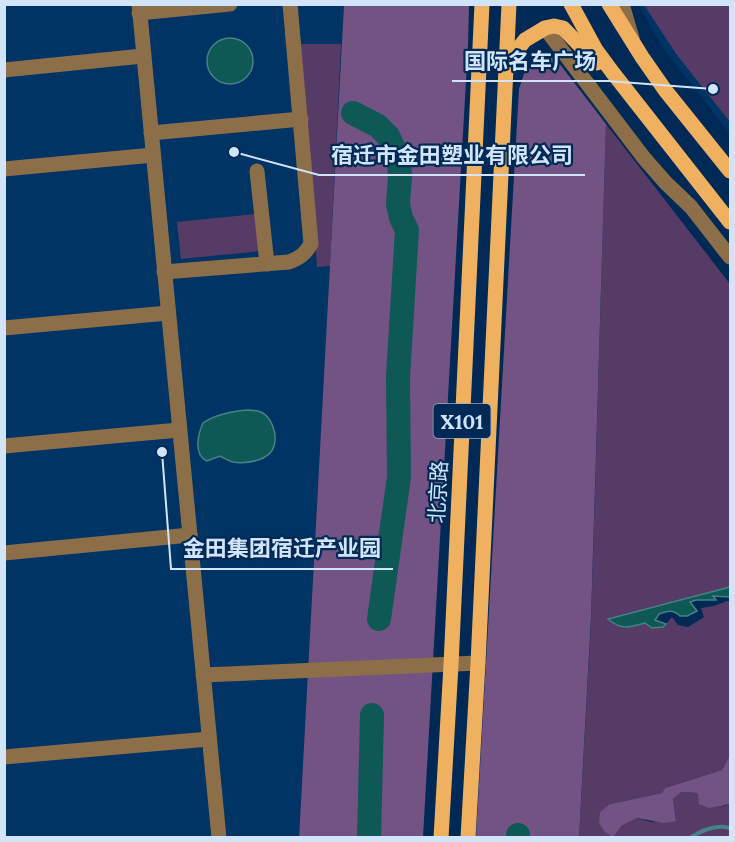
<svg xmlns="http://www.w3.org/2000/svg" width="735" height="842" font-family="Lora,'Noto Sans SC',serif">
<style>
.built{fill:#003465}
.green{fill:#573b67}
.forest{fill:#725384}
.water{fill:#0e5856;stroke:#488287;stroke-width:1.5}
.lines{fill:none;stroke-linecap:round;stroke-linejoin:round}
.stream{stroke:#488287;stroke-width:4}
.river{stroke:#0e5856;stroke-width:24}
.minor{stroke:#8c6e49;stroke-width:15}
.major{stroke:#efb15f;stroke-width:15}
.labels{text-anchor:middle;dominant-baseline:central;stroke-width:4.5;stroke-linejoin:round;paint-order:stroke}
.shield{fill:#002a55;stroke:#92acc8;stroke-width:1.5}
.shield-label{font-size:20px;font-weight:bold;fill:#d1e4fa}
.street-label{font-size:21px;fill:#d1e4fa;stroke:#002a55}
.leader{fill:none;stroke:#d1e4fa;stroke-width:2}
.callout-dot{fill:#d1e4fa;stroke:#002a55;stroke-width:2}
.callout-label{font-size:22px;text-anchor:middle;font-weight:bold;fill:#d1e4fa;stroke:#002a55;stroke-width:4.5;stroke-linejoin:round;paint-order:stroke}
</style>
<rect width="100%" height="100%" fill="#002a55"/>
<g class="built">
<polygon points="5,5 344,5 299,837 5,838"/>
<polygon points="639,5 730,5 730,134 661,45"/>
</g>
<g class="green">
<polygon points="644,5 730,5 730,122 677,55"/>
<polygon points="300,44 341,44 330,266 317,267"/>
<polygon points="606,124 730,284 730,587 608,619 625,628 645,622 663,627 672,617 678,625 688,627 704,617 701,608 714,606 727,601 730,601 730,759 728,760 722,770 665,788 662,793 610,804 621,826 637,818 651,822 676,820 673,799 680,792 699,793 724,806 730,804 730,837 579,838 591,623"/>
<polygon points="256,214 260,251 181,259 177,222"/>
</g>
<g class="forest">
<polygon points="344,5 469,5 468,45 423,837 299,838"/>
<polygon points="548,54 559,63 606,124 591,618 579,837 476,837 519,89 525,71 536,56"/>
<polygon points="728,759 730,759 730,804 709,808 699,804 698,793 681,792 673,799 676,821 664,823 637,818 621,826 613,837 605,832 599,823 600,812 610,804 662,793 665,788 722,770"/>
</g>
<g class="water">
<circle cx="230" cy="61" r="23"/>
<path d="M 249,410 C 252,411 255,410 258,411 C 271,414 278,434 274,446 C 270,461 246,464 233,462 C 229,461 224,458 220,456 L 207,461 C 193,455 198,434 203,423 C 216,414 233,411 249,410 Z"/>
<path d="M 730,587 L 730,597 L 713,596 L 716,600 L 696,600 L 690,602 L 697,611 L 687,616 L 680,616 C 673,609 667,611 659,614 L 655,620 L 666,624 L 663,627 L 652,628 L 645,623 C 628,627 623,631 608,619 Z"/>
</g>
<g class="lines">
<g class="stream">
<polyline points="518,835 524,838"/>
<path d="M 690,838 C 702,830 716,824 730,828"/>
</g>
<g class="river">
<polyline points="353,113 378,126 388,136 399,159 400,176 398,204 401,218 407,230 398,377 399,477 379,619"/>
<polyline points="369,838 372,715"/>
<polyline points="518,838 518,835"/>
</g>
<g class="minor">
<polyline points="139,4 219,838"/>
<polyline points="622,4 632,38"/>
<polyline points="139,13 230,4"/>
<polyline points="545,28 644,158 665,182 691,207 730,257"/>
<polyline points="4,70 143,56"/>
<polyline points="151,133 301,119"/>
<polyline points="4,169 153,155"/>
<polyline points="257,171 267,264"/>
<path d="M 164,272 L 289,262 C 300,258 305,254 311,244 L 290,4"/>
<polyline points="4,328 168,313"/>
<polyline points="4,446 179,430"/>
<polyline points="4,553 190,535"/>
<polyline points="203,675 478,663"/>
<polyline points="4,757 209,739"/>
</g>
<g class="major">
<polyline points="571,4 596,50 613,73 730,222"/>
<polyline points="609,4 642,57 665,90 730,171"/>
<polyline points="507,63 525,40 545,28 554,26 563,28 597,63"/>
<polyline points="441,838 451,665 482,4"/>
<polyline points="468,838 478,663 509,4"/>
</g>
</g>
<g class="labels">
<rect class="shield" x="433.5" y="404" width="57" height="34" rx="4.5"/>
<g class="shield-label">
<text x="462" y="421">X101</text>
</g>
<g class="street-label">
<text transform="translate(438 492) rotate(-87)">北京路</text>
</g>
</g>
<path class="leader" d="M713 89L608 81H452M234 152L319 175H585M162 452L171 569H393"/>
<g class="callout-dot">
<circle cx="713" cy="89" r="6"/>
<circle cx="234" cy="152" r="6"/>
<circle cx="162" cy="452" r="6"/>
</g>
<g class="callout-label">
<text x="530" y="69">国际名车广场</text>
<text x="452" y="163">宿迁市金田塑业有限公司</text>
<text x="282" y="556">金田集团宿迁产业园</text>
</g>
<rect width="735" height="842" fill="none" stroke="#d1e4fa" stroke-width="12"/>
</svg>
